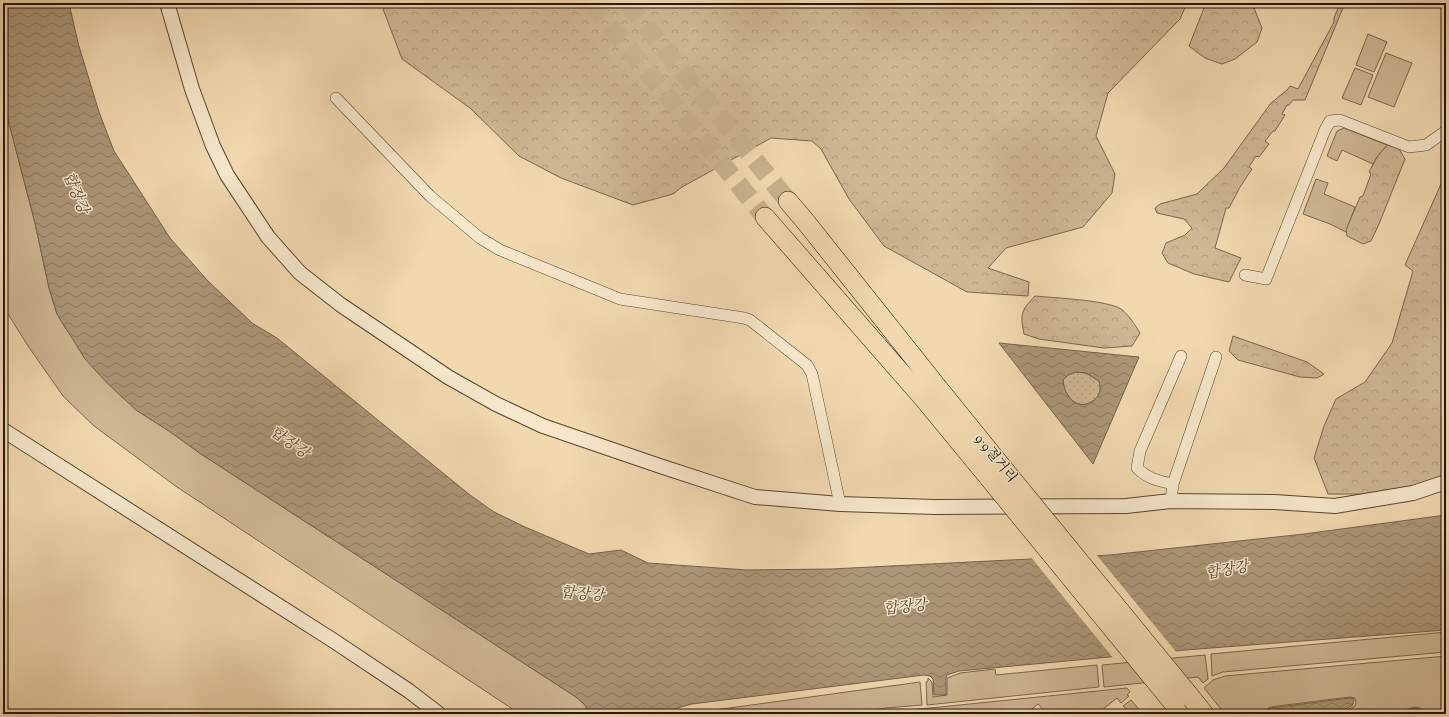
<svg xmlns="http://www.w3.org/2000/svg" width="1449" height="717" font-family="'Sorts Mill Goudy','Noto Serif KR',serif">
	<defs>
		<pattern id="forest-crowns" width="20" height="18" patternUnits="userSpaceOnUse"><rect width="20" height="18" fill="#ceb793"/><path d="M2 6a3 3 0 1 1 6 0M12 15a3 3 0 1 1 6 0" fill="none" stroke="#b19c7d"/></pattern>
		<pattern id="park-dots" width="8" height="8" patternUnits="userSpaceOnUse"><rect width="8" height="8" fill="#ceb793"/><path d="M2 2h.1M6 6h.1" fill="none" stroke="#b19c7d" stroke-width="1.8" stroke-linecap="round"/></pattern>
		<pattern id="water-waves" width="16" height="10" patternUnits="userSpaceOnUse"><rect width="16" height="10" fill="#ab9677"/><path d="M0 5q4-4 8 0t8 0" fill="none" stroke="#8b7960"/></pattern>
	</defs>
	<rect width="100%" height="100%" fill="#f1d8af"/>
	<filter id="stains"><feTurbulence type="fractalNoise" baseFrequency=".005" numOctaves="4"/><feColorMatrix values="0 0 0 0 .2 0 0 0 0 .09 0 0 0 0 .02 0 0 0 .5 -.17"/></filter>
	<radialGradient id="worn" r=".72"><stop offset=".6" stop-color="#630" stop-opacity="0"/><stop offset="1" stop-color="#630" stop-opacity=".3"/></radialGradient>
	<path fill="#ceb793" stroke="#79664e" d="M1368 34 1387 42 1374 72 1356 65Z
		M1386 53 1412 63 1394 107 1368 97Z
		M1355 68 1373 75 1361 105 1342 98Z
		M3 100 35 223 49 288 57 314 66 329 136 410 169 431 201 454 576 697 585 705 590 714H520L177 487 94 426 63 396 28 346 3 306Z
		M1344 128 1387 145 1377 157 1373 164 1342 150 1337 161 1327 156 1337 131Z
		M1316 179 1328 183 1324 194 1355 207 1346 232 1330 224 1303 214Z
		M1446 632V652L1245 670 1223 672 1212 676 1211 654Z
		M1205 655 1208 679 1203 683 1198 677 1104 687 1102 665Z
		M1446 656V714H1425L1420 708 1414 707 1392 714H1339L1355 706 1356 702 1355 698 1350 697 1270 707 1266 710V714H1225L1204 688 1213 680 1225 676Z
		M1097 665 1099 687 927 705 926 682 928 681V678L932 682 933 697 947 695V678L960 673 995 669 996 675Z
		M920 682 922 705 886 708 849 714H689L700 712Z
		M1127 688 1130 692 1127 695 1129 696 1121 703 1117 698 1097 714H1047L1038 704 1026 714H871Z
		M1131 700 1143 714H1132L1123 706Z"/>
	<path fill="url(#forest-crowns)" stroke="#79664e" d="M392 3H1187L1180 19 1108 93 1096 136 1115 174 1112 193 1083 227 1006 248 988 268 1029 282 1028 296 967 292 884 246 849 199 821 149 812 141 771 138 682 187 673 194 633 205 561 178 519 156 470 108 402 59 383 9Z
		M1206 3H1252L1262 28 1257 42 1235 59 1222 64 1205 58 1189 46Z
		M1340 3H1345L1305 100H1293L1289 105H1287L1282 114 1285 115 1275 131H1273L1265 141 1269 144 1259 157 1256 156 1249 167 1252 169 1240 187 1229 208H1226L1215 248 1241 258 1229 282 1194 274 1168 263 1162 253 1166 243 1185 235 1192 228 1184 219 1157 213 1155 208 1160 204 1197 194 1224 168 1271 103 1287 90 1290 86 1298 89 1334 22V18Z
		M1446 141V476L1412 489 1379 494H1328L1314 458 1324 426 1336 399 1365 382 1392 343 1413 271 1405 265 1441 184V144Z
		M1387 145 1399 149 1405 159 1379 224 1371 241 1363 244 1347 236 1346 230 1360 197 1363 196 1371 174 1369 172 1377 157Z
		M1035 296C1054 298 1107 300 1121 309 1129 315 1135 325 1140 333L1132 346 1104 348 1039 339 1024 334C1020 313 1021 311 1035 296Z
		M1233 336 1307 362 1324 374 1317 378 1300 377 1238 360 1229 351Z"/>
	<path fill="url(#park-dots)" stroke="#79664e" d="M1076 372 1086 373 1099 381C1100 385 1101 390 1099 394 1098 397 1095 399 1093 401 1076 412 1064 395 1063 380L1068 375Z"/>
	<path fill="url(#water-waves)" stroke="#75624b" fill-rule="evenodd" d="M3 3H69L78 43 99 112 114 151 170 238 208 281 252 323 277 338 470 495 494 512 525 527 589 554 621 550 648 563 747 570 831 569 1110 555 1304 534 1446 515V630L1185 650 959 671 947 675 946 678V695H934L933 679 930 676 924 675 692 704 677 708 669 714H590L585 705 576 697 201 454 169 431 136 410 108 384 85 359 57 314 49 288 35 223 3 100Z
		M999 343 1139 357 1093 464ZM1076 372 1086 373 1099 381C1100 385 1101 390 1099 394 1098 397 1095 399 1093 401 1076 412 1064 395 1063 380L1068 375Z
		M1350 698 1354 699 1353 705 1336 714H1267L1266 712 1267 710 1270 708Z
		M1415 708 1420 709 1424 714H1395Z"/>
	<path fill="#f1d8af" d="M1095 553 1177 653 1114 659 1030 556Z"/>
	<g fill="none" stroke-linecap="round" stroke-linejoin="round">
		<path stroke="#c8b18e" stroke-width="19" stroke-dasharray="19 10" stroke-linecap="butt" d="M592 3 765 217
			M627 3 788 201"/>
		<g stroke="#574632" stroke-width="12">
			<path id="minor" d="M336 98 430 196 480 238 500 250 620 299 744 318 750 320 807 365 812 374 840 504
				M1245 275 1266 279 1325 130 1330 121 1340 120 1409 147 1426 145 1446 131
				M1173 484C1159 481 1148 479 1137 468L1140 451 1181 356
				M1171 501 1173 484 1216 357"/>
		</g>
		<g stroke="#574632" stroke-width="16">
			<path id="tertiary" d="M167 3 192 89 213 146 227 175 268 237 300 273 341 305 448 377 496 404 543 426 660 466 755 497 840 504 935 507 1126 506 1171 501 1274 502 1335 506 1413 493 1446 482
				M3 430 334 641 409 691 439 714"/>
		</g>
		<g stroke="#241509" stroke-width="20">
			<path id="trunk" d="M788 201 805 221 938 388 1002 467
				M765 217 924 399 989 478
				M1188 694 1204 714"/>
		</g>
		<use href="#minor" stroke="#f6e6cb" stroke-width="11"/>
		<use href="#tertiary" stroke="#f6e6cb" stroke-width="14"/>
		<use href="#trunk" stroke="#f1d8af" stroke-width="19"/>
		<g stroke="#241509" stroke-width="20" stroke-linecap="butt">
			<path id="trunk-bridge" d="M1002 467 1188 694
				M989 478 1175 705"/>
		</g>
		<use href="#trunk-bridge" stroke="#f1d8af" stroke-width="19"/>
	</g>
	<g text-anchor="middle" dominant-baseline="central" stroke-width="3" stroke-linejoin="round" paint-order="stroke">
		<g font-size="14" fill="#241509" stroke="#f6e6cb">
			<text transform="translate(995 459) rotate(51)">9·9절거리</text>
		</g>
		<g font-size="15" font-style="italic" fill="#5a4935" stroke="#f6e6cb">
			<text transform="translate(75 193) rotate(68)">합장강</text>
			<text transform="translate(289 443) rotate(35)">합장강</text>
			<text transform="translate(1227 571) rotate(-10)">합장강</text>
			<text transform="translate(582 595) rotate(5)">합장강</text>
			<text transform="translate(905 608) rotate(-6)">합장강</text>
		</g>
	</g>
	<rect width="1449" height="717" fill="none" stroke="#f1d8af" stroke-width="16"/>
	<rect x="4" y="4" width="1441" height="709" fill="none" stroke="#241509" stroke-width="2"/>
	<rect x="8" y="8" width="1433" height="701" fill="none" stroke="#241509"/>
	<rect width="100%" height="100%" filter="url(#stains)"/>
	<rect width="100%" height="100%" fill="url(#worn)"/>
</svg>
